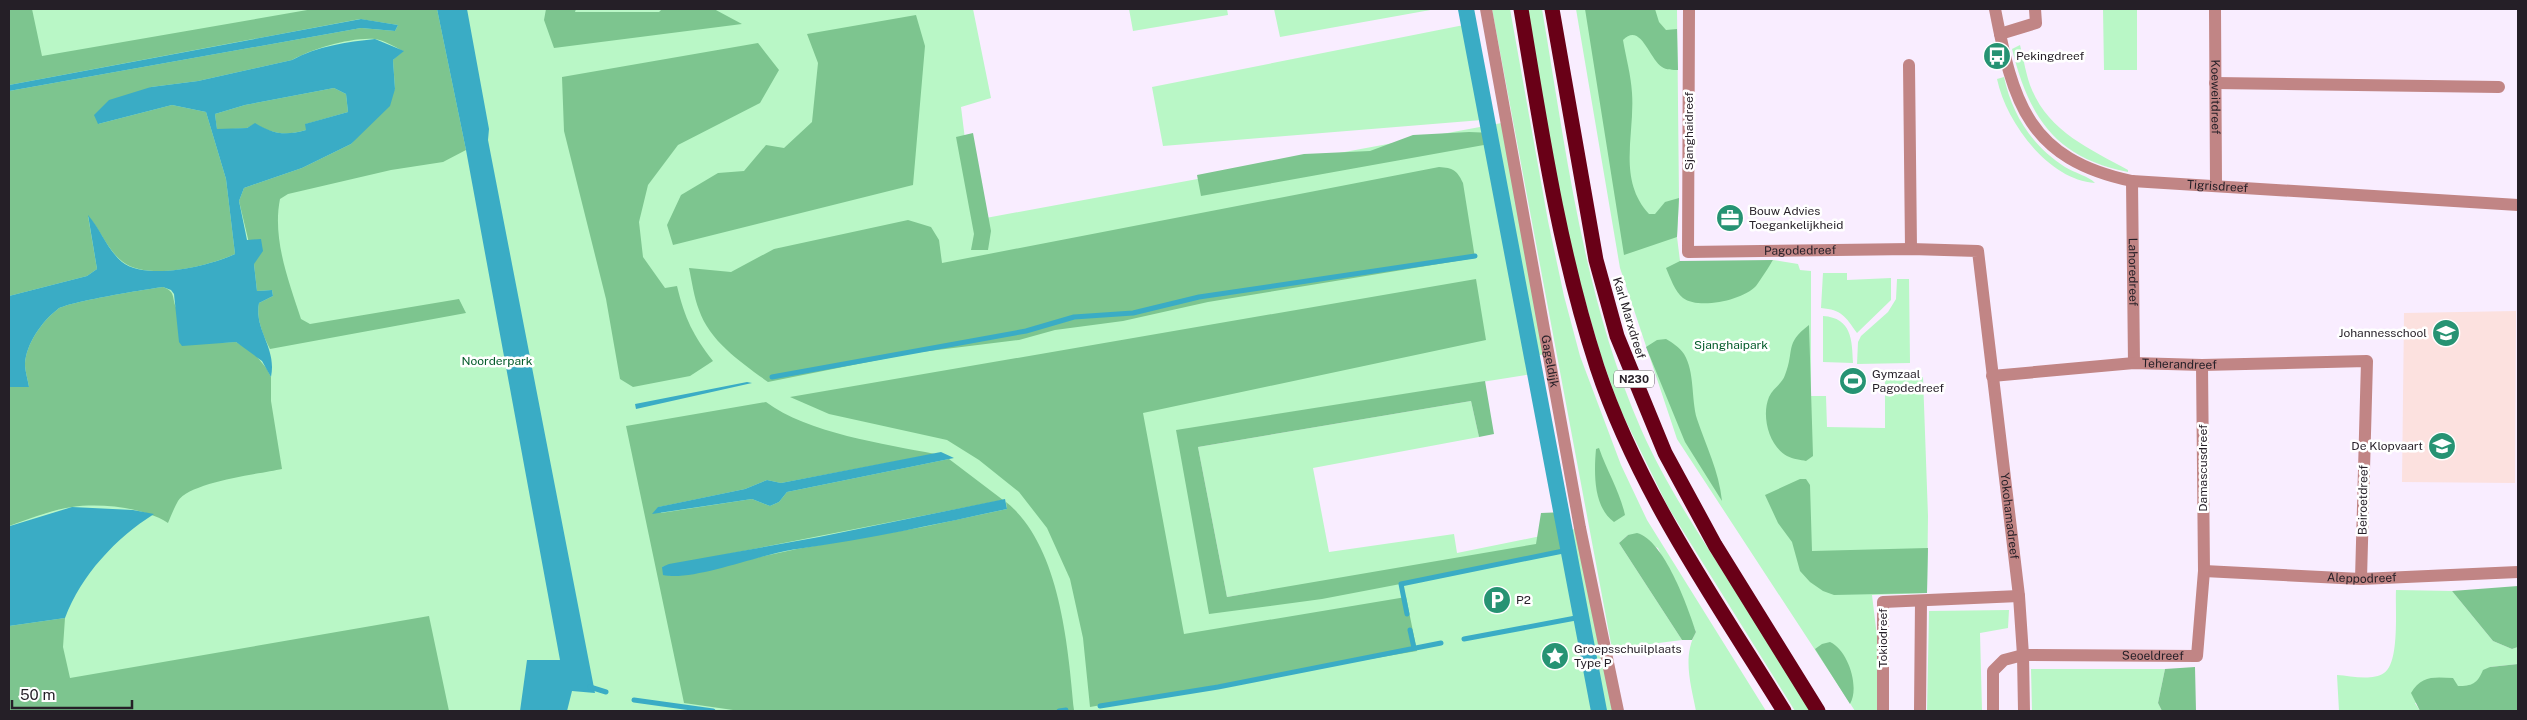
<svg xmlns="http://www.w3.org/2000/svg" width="2527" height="720" font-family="'Public Sans',sans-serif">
	<rect width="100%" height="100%" fill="#f9edff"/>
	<path fill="#fce1df" d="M2516 311 2515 483 2402 482 2404 313Z"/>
	<path fill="#b9f7c6" d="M9 9H973L991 98 961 107 975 220 1507 122 1549 353 1535 356 1538 373 1187 429 1221 600 1269 590 1227 597 1198 447 1471 401 1479 437 1313 468 1329 552 1454 534 1457 553 1580 528 1618 711H9Z
		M1129 9H1227L1228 15 1133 31Z
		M1274 9H1436L1280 37Z
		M1492 9H1510L1548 221 1564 296 1580 356 1621 465 1647 520 1766 711H1696C1691 685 1682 657 1696 632L1658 548 1628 535 1619 543 1682 640 1612 649Z
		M1524 9H1542C1566 150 1583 296 1641 429 1665 484 1699 534 1731 584 1758 626 1784 668 1810 711H1795L1668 507 1620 409 1601 356 1557 203Z
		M1576 9H1677L1679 198 1677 237 1680 261 1771 263 1773 260 1798 264 1800 270 1811 271V396H1826L1827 427 1885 428V374L1923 377 1928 516 1927 593 1872 595 1886 711H1855L1677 439 1620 268Z
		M2103 9H2137V70H2104Z
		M1474 23 1492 115 1482 120 1163 146 1152 87Z
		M2020 45C2024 60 2026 76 2032 90 2050 132 2090 149 2128 170V172C2055 158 2029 117 2012 49Z
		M2004 77C2012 115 2033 147 2065 167 2074 173 2089 176 2095 183 2048 180 2006 122 1997 79Z
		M1823 273H1847V280L1891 278V300L1857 333C1845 316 1842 310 1821 308Z
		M1897 279H1909L1910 363 1857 364 1858 342 1861 336 1888 312 1896 299Z
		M1823 316C1852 318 1852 340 1853 363L1823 362Z
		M2396 590 2452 591 2493 641 2512 649 2518 647V664L2490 667 2472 686H2457L2415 703 2420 711H2339L2337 675C2351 676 2372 681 2384 673 2400 663 2395 608 2396 590Z
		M2009 610 2008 628 1980 633 1982 711H1927L1929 611Z
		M2031 669H2165L2158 703 2162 711H2032Z"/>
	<path fill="#7dc58f" d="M9 9H32L42 56 313 9H437L466 150 443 162 391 170 288 194 280 199C272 239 289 282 301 319L310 324 459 299 466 313 270 349C263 335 256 319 259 303L273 296 272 290 257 291 254 264 239 201 244 188 302 168 351 144 395 89 393 60 403 51C395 47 384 40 375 39 351 37 312 49 292 60L198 81 151 87 98 124 172 105 206 112 226 179 235 254C209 266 148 281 123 262 107 250 101 230 88 216L97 269 87 276 9 296V91L361 28 395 31 398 25 360 19 9 85Z
		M546 9H576L575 12H659L662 9H714L742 24 554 48 544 20Z
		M1585 9H1655L1659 22 1666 30 1677 29 1678 70C1673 70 1666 70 1662 67 1649 59 1641 22 1623 40 1626 58 1631 75 1632 93 1635 135 1617 179 1649 214H1655L1665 202 1679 198 1677 237 1624 255Z
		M916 15 925 46 913 185 673 245 667 225 681 195 718 173 744 171 766 145 784 148 812 122 818 63 807 34Z
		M758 43 779 70 760 103 678 145 648 185 639 222 643 257 665 288 677 286C685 319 693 335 713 361L690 376 633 387 620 379 606 299 564 131 562 77Z
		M334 88 346 94 348 112 306 124V130C285 136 273 134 255 124L247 128 217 130 215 114 245 105Z
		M1469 132 1494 133 1495 143 1201 196 1197 175 1304 154 1370 151 1413 135Z
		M973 133 991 231 988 250H971L974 234 956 137Z
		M1439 167C1453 168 1457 170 1463 183L1475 258 1208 302 1123 321 1055 330 1019 340 913 353 768 382C742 363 710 342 699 310 694 297 692 282 689 268L731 272 774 249 908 220 931 227 939 240 942 263Z
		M1773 260C1769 267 1761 279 1756 286 1743 300 1699 310 1683 298 1675 292 1670 277 1666 268L1680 261Z
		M1476 279 1486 340 1143 413 1184 634 1406 597 1417 651 1090 707 1083 638 1070 579 1047 528 1019 492 979 460 947 440 829 414 790 397Z
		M163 287C177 292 171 299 177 309 185 322 203 333 213 343L236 342 254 353 267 369 271 377V401L282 469C259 474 190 482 178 501 174 508 171 516 168 523 144 507 100 503 72 507 51 510 29 519 9 526V387H29C28 380 25 371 25 364 26 344 42 321 58 309 67 302 148 289 163 287Z
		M1809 325 1813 456 1806 461C1801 460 1793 459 1787 456 1769 446 1761 416 1769 397 1773 388 1782 384 1785 375 1795 350 1784 344 1809 325Z
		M1666 339C1673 343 1679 347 1684 354 1695 372 1691 399 1697 419 1706 446 1719 471 1722 501L1685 442 1646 347 1657 340Z
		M1485 381 1494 434 1479 437 1471 401 1198 447 1227 597 1536 544 1541 513 1565 512 1573 551 1322 599 1209 614 1176 430Z
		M766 402C807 433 885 444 935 454L781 483 767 480 745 489 659 507 661 513 752 499 770 506 779 502 787 492 949 459 1003 500 662 567 670 576 797 549 923 527 1007 509 1006 502C1060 545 1068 646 1074 710L740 711 684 703 626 426Z
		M1599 448C1607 471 1620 492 1625 515L1614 522C1593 507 1594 472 1596 449Z
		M1800 479H1806L1810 485 1812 551 1928 548 1927 593 1834 595 1823 591 1810 582 1800 571 1792 542 1778 523 1765 495Z
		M1637 533C1664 540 1688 607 1696 632L1692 640H1682L1619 543 1628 535Z
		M2518 586V647L2512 649 2493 641 2452 591Z
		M429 616 449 711H9V626L65 618 63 647 70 678Z
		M1830 642C1848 650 1860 687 1850 704L1815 649 1822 644Z
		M2518 664V711H2420L2411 693C2421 675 2435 677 2453 678L2458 686C2472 686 2477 684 2483 670L2490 667Z
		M2195 667 2196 711H2162L2158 703 2165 669Z"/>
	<path fill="#3aacc5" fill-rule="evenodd" d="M437 9H467L489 129 488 140 595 693 572 691 567 711H520L527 660H560L466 150Z
		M361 19 398 25 395 31 361 28 9 91V85Z
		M375 39 404 51 393 60 395 89 390 106 351 144 302 168 244 188 239 201 247 240 261 239 263 251 254 264 257 291 272 290 273 296 259 303C254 331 277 347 271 377L262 361 236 342 182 346 179 342 174 294 171 290 163 287C148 289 67 302 58 309 42 321 26 344 25 364 25 371 28 380 29 387H9V296L87 276 97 269 88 215C101 230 107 249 122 262 146 281 210 266 235 254L226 179 206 112 172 105 98 124 94 115 109 100 151 87 198 81 292 60C317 46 347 42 375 39ZM334 88 346 94 348 112 305 124 306 130C285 136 273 134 255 123L247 128 217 129 215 114 245 105Z
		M747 382 752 383 636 409 635 404Z
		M941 452 954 458 787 492 779 502 770 506 752 499 652 514 658 507 745 489 767 480 781 483Z
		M1005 499 1007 509C938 524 868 539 797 549 763 553 693 582 663 575L662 567 669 564 819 537Z
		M72 507 133 510 154 514C116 538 81 575 65 618L9 626V519L10 526Z"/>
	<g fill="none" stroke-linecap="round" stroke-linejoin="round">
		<path stroke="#3aacc5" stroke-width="5" d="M772 377 1026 331 1074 317 1133 313 1199 297 1475 256
			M1407 614 1401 584 1568 550
			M1410 630 1414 648
			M1464 639 1581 617
			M590 687 606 692
			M634 700 713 711
			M1100 706 1218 687 1441 643
			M1059 711 1066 710"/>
		<path stroke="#3aacc5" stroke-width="16" d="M1466 9 1599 711"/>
		<g stroke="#c18585" stroke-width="12">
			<path id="s1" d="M1486 9 1580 528 1618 711"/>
			<path id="s2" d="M1689 9 1688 252 1911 249 1978 251 2019 596 2023 655 2024 711"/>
			<path id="s3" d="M1995 9C2013 103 2028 159 2132 181L2518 205"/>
			<path id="s4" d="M2215 9 2216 185"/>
			<path d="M2000 34 2036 23 2035 9"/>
			<path d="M1909 65 1911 249"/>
			<path d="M2215 83 2499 87"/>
			<path id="s5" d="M2132 181 2134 363"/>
			<path id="s6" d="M1992 376 2134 363 2202 365 2367 361 2361 579"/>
			<path id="s7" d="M2204 571 2361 579 2518 572"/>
			<path d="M1883 711V602L2019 596"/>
			<path d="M1920 711 1921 601"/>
			<path id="s8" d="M1993 711V671L2004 660 2023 655 2197 656 2204 571 2202 365"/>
		</g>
		<path stroke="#690017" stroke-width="15" d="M1521 9C1541 129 1559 250 1597 367 1638 491 1716 601 1784 711
			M1552 9 1596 260 1617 336 1665 453 1715 545 1818 711"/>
	</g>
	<defs>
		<g id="bus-disc" transform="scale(1.4375)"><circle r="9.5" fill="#269373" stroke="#fff"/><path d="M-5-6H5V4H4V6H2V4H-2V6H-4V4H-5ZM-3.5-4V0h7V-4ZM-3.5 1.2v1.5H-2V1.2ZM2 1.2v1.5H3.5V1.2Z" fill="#fff"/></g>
		<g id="office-disc" transform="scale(1.4375)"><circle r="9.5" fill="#269373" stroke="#fff"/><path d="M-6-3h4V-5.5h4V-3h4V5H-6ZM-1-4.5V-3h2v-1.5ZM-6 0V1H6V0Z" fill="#fff"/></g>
		<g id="school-disc" transform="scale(1.4375)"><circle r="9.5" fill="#269373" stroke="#fff"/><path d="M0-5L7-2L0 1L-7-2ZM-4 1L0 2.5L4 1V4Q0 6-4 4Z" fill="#fff"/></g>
		<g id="stadium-disc" transform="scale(1.4375)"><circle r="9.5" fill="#269373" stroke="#fff"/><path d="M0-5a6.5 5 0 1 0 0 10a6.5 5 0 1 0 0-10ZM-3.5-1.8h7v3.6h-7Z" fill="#fff"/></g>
		<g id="parking-disc" transform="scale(1.4375)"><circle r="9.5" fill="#269373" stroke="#fff"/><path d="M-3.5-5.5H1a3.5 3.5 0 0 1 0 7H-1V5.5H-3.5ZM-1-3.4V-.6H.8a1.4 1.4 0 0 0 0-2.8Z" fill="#fff"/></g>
		<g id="sight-disc" transform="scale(1.4375)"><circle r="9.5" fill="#269373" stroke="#fff"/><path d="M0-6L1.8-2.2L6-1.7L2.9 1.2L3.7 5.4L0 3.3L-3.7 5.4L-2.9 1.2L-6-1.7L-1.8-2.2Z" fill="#fff"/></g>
	</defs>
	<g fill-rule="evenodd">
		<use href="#bus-disc" x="1997" y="56"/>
		<use href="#office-disc" x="1730" y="218"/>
		<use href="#school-disc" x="2446" y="333"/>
		<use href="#stadium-disc" x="1853" y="381"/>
		<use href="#school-disc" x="2442" y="446"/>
		<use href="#parking-disc" x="1497" y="600"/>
		<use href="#sight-disc" x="1555" y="656"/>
	</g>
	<g text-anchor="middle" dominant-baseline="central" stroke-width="5" stroke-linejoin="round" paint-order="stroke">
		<rect fill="#fff" stroke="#666268" stroke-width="1" x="1614" y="370.5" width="40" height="17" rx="4"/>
		<g font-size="11" font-weight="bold" fill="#251f27">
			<text x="1634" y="379">N230</text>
		</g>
		<g font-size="12" fill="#251f27" stroke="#fff" text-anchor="start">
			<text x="2016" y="56">Pekingdreef</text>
			<text x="1749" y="211">Bouw Advies<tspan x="1749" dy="14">Toegankelijkheid</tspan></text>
			<text x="2427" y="333" text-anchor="end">Johannesschool</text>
			<text x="1872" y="374">Gymzaal<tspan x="1872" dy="14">Pagodedreef</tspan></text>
			<text x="2423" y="446" text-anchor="end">De Klopvaart</text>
			<text x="1516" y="600">P2</text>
			<text x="1574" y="649">Groepsschuilplaats<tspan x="1574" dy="14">Type P</tspan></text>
		</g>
		<g font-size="12" fill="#251f27" stroke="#fff">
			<text stroke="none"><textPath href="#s4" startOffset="88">Koeweitdreef</textPath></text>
			<text transform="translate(1689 131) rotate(-90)">Sjanghaidreef</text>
			<text stroke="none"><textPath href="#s3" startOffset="325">Tigrisdreef</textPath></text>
			<text stroke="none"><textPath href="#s2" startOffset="355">Pagodedreef</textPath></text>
			<text stroke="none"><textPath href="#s5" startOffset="91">Lahoredreef</textPath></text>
			<text transform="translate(1629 318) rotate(73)">Karl Marxdreef</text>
			<text stroke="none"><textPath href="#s1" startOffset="358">Gageldijk</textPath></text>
			<text stroke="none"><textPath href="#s6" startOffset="188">Teherandreef</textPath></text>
			<text transform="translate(2203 468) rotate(-90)">Damascusdreef</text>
			<text transform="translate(2363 500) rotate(-89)">Beiroetdreef</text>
			<text stroke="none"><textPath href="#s2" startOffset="800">Yokohamadreef</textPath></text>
			<text stroke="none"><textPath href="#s7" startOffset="158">Aleppodreef</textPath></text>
			<text transform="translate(1883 638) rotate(-90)">Tokiodreef</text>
			<text stroke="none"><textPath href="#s8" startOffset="205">Seoeldreef</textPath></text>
		</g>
		<g font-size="12" fill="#045b2a" stroke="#fff">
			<text x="1731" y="345">Sjanghaipark</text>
			<text x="497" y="361">Noorderpark</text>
		</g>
	</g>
	<rect width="2527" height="720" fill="none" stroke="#251f27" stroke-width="20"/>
	<path d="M12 700v8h120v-8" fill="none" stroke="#251f27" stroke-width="2.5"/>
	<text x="20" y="700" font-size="15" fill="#251f27" stroke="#ffffff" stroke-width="4" paint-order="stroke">50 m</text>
</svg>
